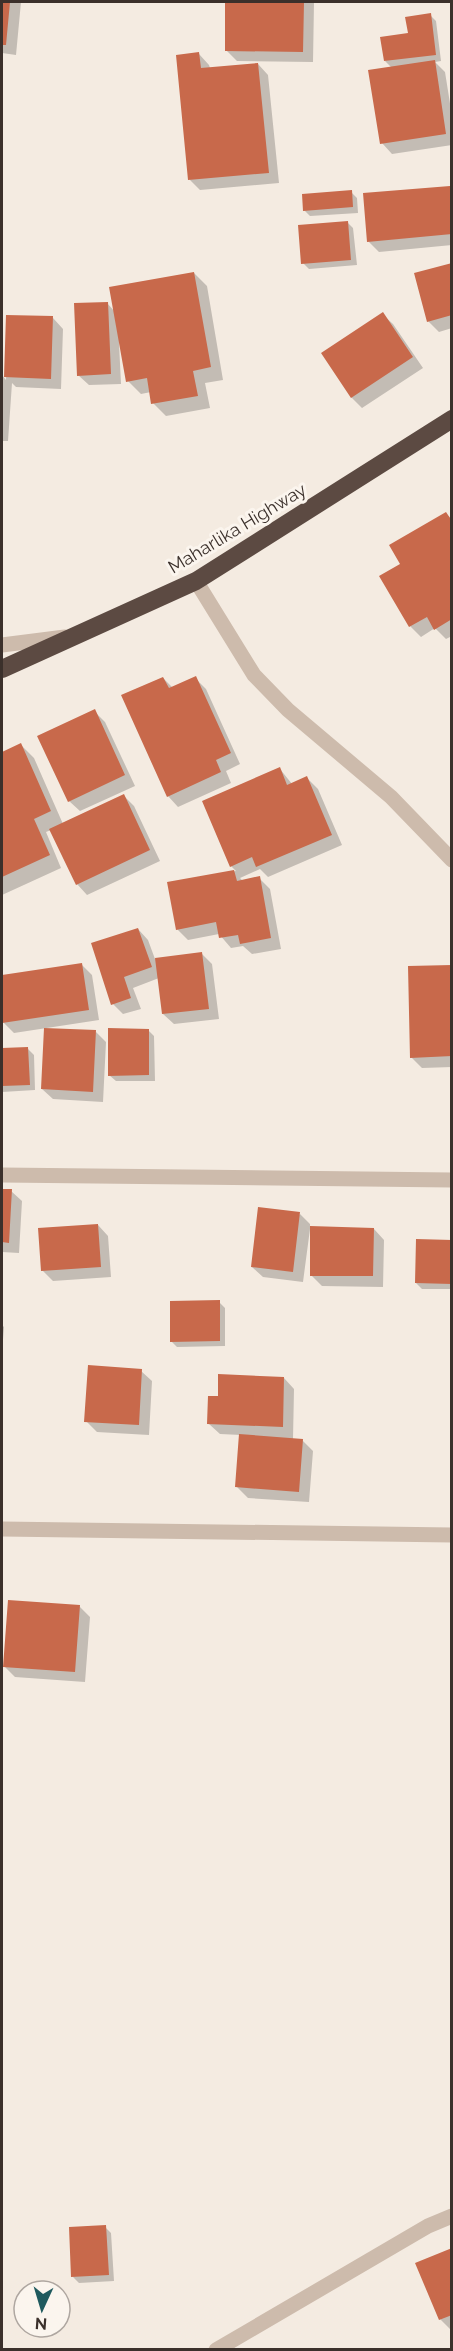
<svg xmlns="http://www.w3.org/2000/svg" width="453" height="2351" font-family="Raleway,sans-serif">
	<rect width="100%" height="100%" fill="#f4ebe1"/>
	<path fill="#0003" d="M2 2H21L16 55 2 53Z
		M226 2H314L313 62 237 61 226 50Z
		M430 15 436 21 441 61 435 62 445 72 452 116V145L392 154 382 143 392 68 385 61Z
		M199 54 209 65 210 68 258 64 268 75 279 183 200 190 190 180Z
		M450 187 452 189V245L379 252 368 241Z
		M351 192 357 198 358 213 310 216 304 210Z
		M347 222 353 228 357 265 309 269 303 263Z
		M452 264V328L439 332 428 321Z
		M194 273 207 286 223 380 205 383 210 408 166 416 153 403 151 392 141 394 128 381 121 343H119L121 384 89 385 78 375 107 303 115 312Z
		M382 314 393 324 423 368 362 408 352 398 323 354Z
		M8 316 53 318 63 329 61 389 16 387 12 383 8 441H2V375L6 380Z
		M446 514 452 519V636L446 639 435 628 421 637 410 626 402 564Z
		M163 678 173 688 195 678 206 689 240 764 226 771 231 783 178 807 168 796Z
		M94 711 105 722 135 786 80 811 69 801Z
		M21 745 34 758 63 824 124 796 134 806 160 861 87 895 77 884 51 830 46 832 61 868 2 895V753Z
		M280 769 292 784 307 778 318 789 342 845 268 877 260 869 240 878 243 881 259 878 270 889 281 949 252 954 243 946 231 948 219 934 188 940 177 929 169 883 236 871 231 866 204 802Z
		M138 929 148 940 155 959 202 954 212 964 219 1019 174 1024 163 1014 159 978 133 988 141 1009 123 1014 113 1004Z
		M81 964 92 975 99 1020 14 1033 3 1022 2 976Z
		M452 966V1067L422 1068 411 1057Z
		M148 1030 154 1036 155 1081H116L109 1075Z
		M96 1032 106 1042 103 1102 53 1099 42 1089Z
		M28 1049 34 1055 35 1090 2 1092V1050Z
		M2 1190 11 1191 22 1201 19 1253 2 1252Z
		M300 1214 310 1224V1228L374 1229 384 1240 383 1287 322 1286 311 1275 312 1229H310L303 1282 263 1277 252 1267Z
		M98 1225 108 1236 111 1277 53 1281 42 1270Z
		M452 1241V1289H422L416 1283Z
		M219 1302 225 1308V1346L177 1347 171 1341Z
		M2 1325 4 1327 2 1353Z
		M141 1371 152 1381 149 1435 97 1432 86 1421Z
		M284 1378 294 1389 293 1439 302 1440 313 1451 309 1502 248 1498 237 1487 241 1435 220 1434 209 1424 219 1397Z
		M79 1606 90 1617 85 1682 15 1677 5 1667Z
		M105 2227 111 2233 114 2281 79 2283 73 2277Z
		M452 2250V2329L451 2330 440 2319Z"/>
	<path fill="#c8694b" d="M2 2H10L6 45H2Z
		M225 2H304L303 52 225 51Z
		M431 13 436 55 384 61 380 37 408 33 405 17Z
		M199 52 201 68 258 63 269 173 188 180 176 55Z
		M435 60 446 134 380 144 368 70Z
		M450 186 452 234 367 242 363 193Z
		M352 190 353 207 303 211 302 194Z
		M348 221 351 260 301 264 298 225Z
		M452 263V315L427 322 414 273Z
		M194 272 211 367 193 371 198 396 151 404 147 378 126 382 109 287Z
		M108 302 111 374 77 376 74 303Z
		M383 312 413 357 351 398 321 353Z
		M6 315 53 316 51 379 4 377Z
		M446 512 452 521V619L434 630 427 617 409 627 379 576 400 564 389 545Z
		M196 676 231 753 216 760 221 772 167 797 121 695 163 677 169 688Z
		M95 709 125 775 68 802 37 736Z
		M21 743 51 811 34 819 50 855 2 877V752Z
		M280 767 287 785 307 776 332 835 256 867 252 857 230 867 202 801Z
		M124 794 150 850 76 885 49 829Z
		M234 870 237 881 260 876 271 938 240 944 238 935 219 938 216 922 176 930 167 882Z
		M138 928 152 967 124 977 131 998 111 1005 91 943Z
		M202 952 209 1009 162 1014 155 958Z
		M82 963 89 1010 2 1023V975Z
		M452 965V1056L410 1058 408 966Z
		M44 1028 96 1030 93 1092 41 1089Z
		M108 1028 149 1029V1075L108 1076Z
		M28 1047 30 1085 2 1086V1048Z
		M2 1189H12L9 1243 2 1242Z
		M258 1207 300 1212 293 1272 251 1267Z
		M98 1224 101 1267 41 1271 38 1228Z
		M310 1226 374 1228 373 1276H310Z
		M416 1239 452 1240V1284L415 1283Z
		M220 1300V1341L170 1342V1301Z
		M88 1365 142 1369 139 1425 84 1422Z
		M218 1374 284 1377 283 1427 207 1424 208 1396H218Z
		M239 1434 303 1439 299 1492 235 1487Z
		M8 1600 80 1605 75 1672 3 1667Z
		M106 2225 109 2275 71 2277 69 2227Z
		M452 2248V2315L439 2320 415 2263Z"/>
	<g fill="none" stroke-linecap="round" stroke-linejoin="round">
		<path stroke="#cdbbac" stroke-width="15" d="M196 581 254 675 288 710 391 797 452 860
			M2 645 65 637
			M2 1175 452 1180
			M2 1529 452 1535
			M216 2350 428 2226 452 2216"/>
		<path stroke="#5c4a42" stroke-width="18" d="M2 669 196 581 452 419"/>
	</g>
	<g text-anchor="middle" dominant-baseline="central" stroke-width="6" stroke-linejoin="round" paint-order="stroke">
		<g font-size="18" fill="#3b302b" stroke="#fbf5ee">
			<text transform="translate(237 528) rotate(-31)">Maharlika Highway</text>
		</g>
	</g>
	<rect width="453" height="2351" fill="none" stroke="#3b302b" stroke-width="6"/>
	<g transform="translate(42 2309) rotate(184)"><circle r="28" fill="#fbf5ee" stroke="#aea6a0" stroke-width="1.5"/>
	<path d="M0-4.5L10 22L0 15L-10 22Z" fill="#1f5a5e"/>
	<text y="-9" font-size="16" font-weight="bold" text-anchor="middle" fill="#3b302b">N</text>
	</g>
</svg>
